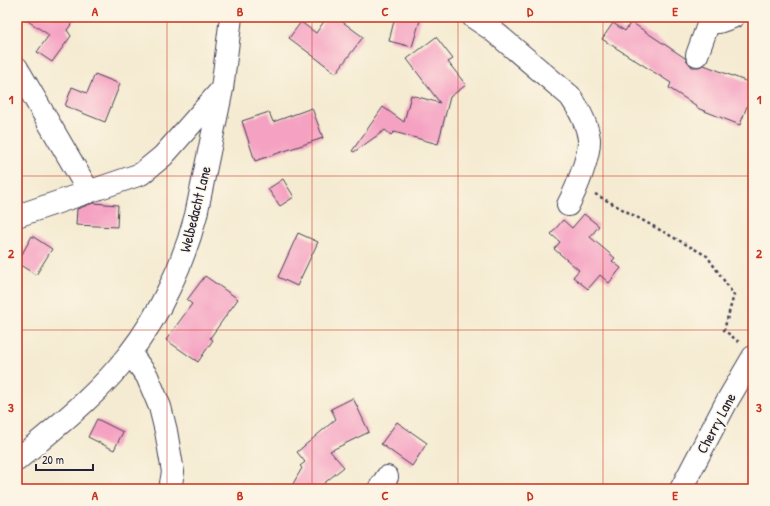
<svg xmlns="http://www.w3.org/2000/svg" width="770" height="506" font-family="'Patrick Hand',sans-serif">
	<rect width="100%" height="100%" fill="#fcf5e5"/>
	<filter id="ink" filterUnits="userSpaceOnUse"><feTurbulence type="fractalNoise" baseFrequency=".025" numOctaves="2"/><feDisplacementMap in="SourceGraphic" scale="8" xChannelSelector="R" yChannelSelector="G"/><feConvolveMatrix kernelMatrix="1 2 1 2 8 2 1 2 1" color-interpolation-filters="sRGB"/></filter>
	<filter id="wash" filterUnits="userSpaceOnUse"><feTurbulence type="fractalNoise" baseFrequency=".012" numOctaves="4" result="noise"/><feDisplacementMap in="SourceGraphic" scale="16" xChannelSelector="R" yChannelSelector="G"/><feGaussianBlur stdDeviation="0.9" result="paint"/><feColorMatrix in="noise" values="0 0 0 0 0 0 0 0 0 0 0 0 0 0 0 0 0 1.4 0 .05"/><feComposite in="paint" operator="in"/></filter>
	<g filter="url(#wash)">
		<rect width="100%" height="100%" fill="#f5ebd2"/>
		<g id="blocks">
			<path fill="#f5a2c2" d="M22 17H77L67 30 71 36 52 62 37 52 49 35Z
				M327 17H336L363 37 336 73 289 38 301 22 316 33Z
				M395 17H421L412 47 389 41Z
				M631 22 685 58 692 67H699L704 65 753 84V90L740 125 697 108V106L669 88 671 83 602 39 613 23 625 31Z
				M436 37 453 59 448 62 466 85 450 97 438 144 394 132 391 135 385 130 354 152 352 151 383 107 404 122 411 95 440 103 407 59Z
				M95 74 120 84 105 122 65 106 72 87 87 93Z
				M312 108 323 138 255 161 242 121 269 112 273 122Z
				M283 179 294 197 280 206 268 189Z
				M93 203 118 205 117 227 76 225 77 209Z
				M584 214 599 226 590 237 615 258 612 261 621 268 609 283 600 275 588 289 573 277 579 270 554 249 560 242 551 234 563 220 572 228Z
				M298 233 318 242 297 286 278 277Z
				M32 236 52 249 36 275 17 263Z
				M205 276 238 299 210 338 213 340 198 362 166 340 192 304 187 300Z
				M353 398 369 432 330 451 344 467 317 489H290L302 468 300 466 305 462 297 452 336 419 331 409Z
				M97 419 123 432 114 450 88 437Z
				M397 422 427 443 412 466 381 444Z"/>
		</g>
	</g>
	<g filter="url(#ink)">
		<use href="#blocks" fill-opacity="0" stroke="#424052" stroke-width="1"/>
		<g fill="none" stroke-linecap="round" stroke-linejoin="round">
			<g stroke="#424052" stroke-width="24">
				<path id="minor" d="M473 17 491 29 570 96C579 109 587 123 589 139 590 156 576 190 568 205
					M697 55 709 22H719L733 17
					M17 68 89 192
					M17 216 141 174 163 156 222 89
					M130 353 147 376 160 407 166 431 173 472 170 489
					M17 460C56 427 98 395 129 354 160 315 184 262 196 215L222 89 231 17
					M379 489 387 477
					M681 489 726 403 753 357"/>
			</g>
			<path stroke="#424052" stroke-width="2.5" stroke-dasharray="3 3" stroke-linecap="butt" d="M595 194 707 256 734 295 724 330 740 343"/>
			<use href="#minor" stroke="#fff" stroke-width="22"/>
		</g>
	</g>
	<path fill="none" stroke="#c8321e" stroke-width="1" stroke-opacity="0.55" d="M167 17V489M312 17V489M458 17V489M603 17V489M17 176H753M17 330H753"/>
	<g text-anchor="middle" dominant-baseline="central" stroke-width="3" stroke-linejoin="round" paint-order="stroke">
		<g font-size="15" fill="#22223b" stroke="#fcf5e5">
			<text transform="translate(195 209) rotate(-76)">Welbedacht Lane</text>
			<text transform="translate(716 423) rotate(-62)">Cherry Lane</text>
		</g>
	</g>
	<rect width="770" height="506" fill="none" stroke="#fcf5e5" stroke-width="44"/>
	<path d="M36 464v6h57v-6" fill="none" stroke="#22223b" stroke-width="2"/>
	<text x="42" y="464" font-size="12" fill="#22223b" stroke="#fcf5e5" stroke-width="3" paint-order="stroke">20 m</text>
	<rect x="22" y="22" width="726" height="462" fill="none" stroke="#c8321e" stroke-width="1.5"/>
	<g font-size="13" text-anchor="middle" font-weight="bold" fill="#c8321e">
		<text x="95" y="16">A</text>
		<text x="240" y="16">B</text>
		<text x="385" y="16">C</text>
		<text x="530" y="16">D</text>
		<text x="675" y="16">E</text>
		<text x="11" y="104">1</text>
		<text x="759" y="104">1</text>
		<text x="11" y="258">2</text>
		<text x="759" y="258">2</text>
		<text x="11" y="412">3</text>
		<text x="759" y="412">3</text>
		<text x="95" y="500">A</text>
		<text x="240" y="500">B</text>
		<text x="385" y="500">C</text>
		<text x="530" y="500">D</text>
		<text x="675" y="500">E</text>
	</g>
</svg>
